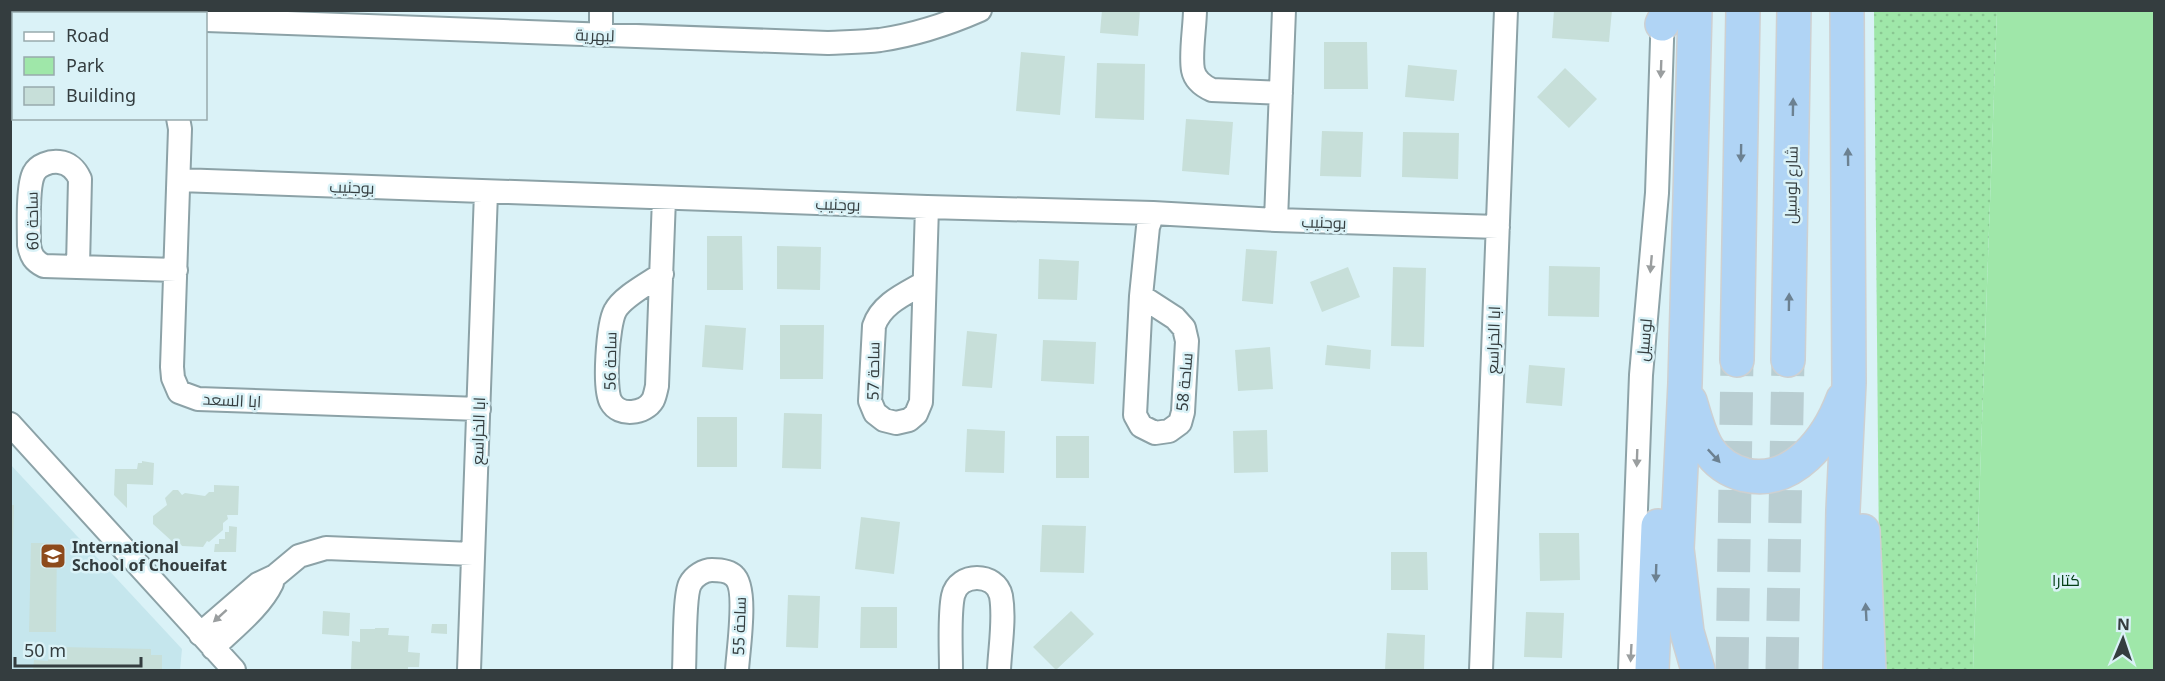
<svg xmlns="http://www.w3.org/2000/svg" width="2165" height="681" font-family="'Noto Sans',Cairo,sans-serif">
	<defs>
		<pattern id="garden-dots" width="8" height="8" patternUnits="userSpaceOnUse" patternTransform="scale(1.5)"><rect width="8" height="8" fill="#9fe7a9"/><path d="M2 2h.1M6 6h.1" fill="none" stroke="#8ac792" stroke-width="1.8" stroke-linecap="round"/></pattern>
	</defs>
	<rect width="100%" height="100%" fill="#daf2f7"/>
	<path fill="#c5e6ed" d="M10 464 182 649 180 670H11Z"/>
	<path fill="#9fe7a9" d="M1997 11H2154V670H1973Z"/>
	<path fill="url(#garden-dots)" d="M1874 11H1997L1973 670H1884L1879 557Z"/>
	<path fill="#c7dfd9" d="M1102 10H1140L1138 36 1100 33Z
		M1554 10H1612L1609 42 1552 38Z
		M1324 42H1367L1368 89H1324Z
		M1021 52 1065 56 1060 115 1016 111Z
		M1097 63 1145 64 1144 120 1095 118Z
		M1408 65 1457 70 1454 101 1405 97Z
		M1565 68 1597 99 1569 128 1537 97Z
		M1186 119 1233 122 1229 175 1182 171Z
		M1322 131 1363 132 1361 177 1320 176Z
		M1403 132 1459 133 1458 179 1402 177Z
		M707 236H742L743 290H707Z
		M777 246 821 247 820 290 777 289Z
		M1246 249 1277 251 1273 304 1242 301Z
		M1039 259 1079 261 1077 300 1038 299Z
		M1549 266 1600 267 1599 317 1548 316Z
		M1348 267 1360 297 1322 312 1310 282Z
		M1393 267 1426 268 1424 347 1391 346Z
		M705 325 746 328 743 370 702 367Z
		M780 325H824L823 379H780Z
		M967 331 997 334 992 388 962 386Z
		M1043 340 1096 342 1094 384 1041 381Z
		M1327 345 1371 350 1370 369 1325 365Z
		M1270 347 1273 389 1238 391 1235 350Z
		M1529 365 1565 368 1562 406 1526 403Z
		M784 413 822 414 821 469 782 468Z
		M697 417H737V467H697Z
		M967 429 1005 431 1004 473 965 472Z
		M1267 430 1268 472 1234 473 1233 431Z
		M1056 436H1089V478H1056Z
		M142 461 154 463 153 485 127 484V508L114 495 115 469H137L138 463H142Z
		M214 485 239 486 238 515H227L228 519 223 523V530L209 542 207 541 203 547 182 546 179 542 175 544 153 524V516L167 505 165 498 173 490H178L182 495 185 493 205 496 209 492H214Z
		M10 505H14L12 568H10Z
		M861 517 900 522 894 574 855 569Z
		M1042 525 1086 526 1084 573 1040 572Z
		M229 526 237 527 236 552H214L215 544H219V539H225V532H229Z
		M1539 533H1579L1580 580 1540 581Z
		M31 543H57L56 632H29Z
		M1391 552H1427L1428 590H1391Z
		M788 595 820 596 818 648 786 647Z
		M861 607H897V648H860Z
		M323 611 350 613 349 636 322 634Z
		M1071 611 1094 634 1056 670 1033 647Z
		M1526 612 1564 613 1562 658 1524 657Z
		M432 624H447V634L431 633Z
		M375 628H389L388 635 409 636 408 652 420 653 419 667H408V670H351L352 641 360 642V629H375Z
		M1387 633 1425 635 1424 670H1385Z
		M61 647 151 649V655H162V670H33L34 660 48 661V654L53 650 61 651Z"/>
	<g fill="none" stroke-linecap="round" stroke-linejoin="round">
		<path stroke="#b9ced2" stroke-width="33" stroke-dasharray="33 16" stroke-linecap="butt" d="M1732 670 1737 360
			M1782 670 1788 360"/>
		<g stroke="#8ca2a7" stroke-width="26">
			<path id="minor" d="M1195 10C1195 26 1190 55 1193 70 1195 80 1203 86 1212 90L1281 93
				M10 13 16 14
				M206 20 828 43C845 42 863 42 880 40 914 35 948 24 980 10
				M601 35V10
				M178 118 180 129 172 367 173 378 179 392 198 399 479 409
				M179 180 927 207 1153 213 1276 220 1498 227
				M1276 220 1284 10
				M78 266 80 179C76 170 69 163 59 162 50 161 38 165 34 173 27 186 29 229 29 245 31 256 34 261 44 266L176 270
				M662 274C649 283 622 297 615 311 608 324 603 389 611 402 619 417 645 414 653 400 655 396 656 390 657 386L664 198
				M924 283C905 294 881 304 874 326L870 401 875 413 884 420 896 423 909 420 916 414 921 402 927 207
				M1141 296 1175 318 1184 328 1187 341 1183 412 1180 423 1169 431 1155 433 1141 426 1135 415 1141 296 1148 227 1153 213
				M10 424 234 670
				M200 634 244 596 258 584 275 576 299 556 326 548 473 554
				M213 648C233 628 260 608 272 583
				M469 670 486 192
				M684 670C685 653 684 596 690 584 694 576 704 570 712 570 719 570 729 571 734 576 748 588 738 651 737 670
				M951 670C951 650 949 615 953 596 958 572 996 572 1001 596 1005 619 1000 647 999 670
				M1481 670 1506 10
				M1630 670 1641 375 1657 193 1663 10"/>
		</g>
		<g stroke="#ced0d1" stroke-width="36">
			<path id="highway" d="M1695 10 1685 383 1677 549 1687 632 1698 670
				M1662 24 1669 10
				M1737 360 1743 10
				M1788 360 1794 10
				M1690 401C1695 417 1699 435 1708 449 1717 463 1730 471 1745 475 1793 486 1828 439 1843 399
				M1863 531 1869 670
				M1652 670 1658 526
				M1840 670 1843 510 1849 383 1847 10"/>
		</g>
		<use href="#minor" stroke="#fff" stroke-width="22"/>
		<use href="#highway" stroke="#b0d4f5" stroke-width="33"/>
	</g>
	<defs><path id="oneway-solid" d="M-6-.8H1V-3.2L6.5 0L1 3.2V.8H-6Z" transform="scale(1.5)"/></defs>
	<g fill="#9a9e9f">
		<use href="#oneway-solid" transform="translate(1661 69) rotate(92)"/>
		<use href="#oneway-solid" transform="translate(1651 264) rotate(95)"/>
		<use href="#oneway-solid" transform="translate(1637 458) rotate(92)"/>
		<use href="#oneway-solid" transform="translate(220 616) rotate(138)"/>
		<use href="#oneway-solid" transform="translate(1631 653) rotate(93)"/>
	</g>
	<g fill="#6c8191">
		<use href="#oneway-solid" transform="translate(1793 107) rotate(-89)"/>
		<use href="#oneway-solid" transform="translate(1741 153) rotate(91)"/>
		<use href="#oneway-solid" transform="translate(1848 157) rotate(-91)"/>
		<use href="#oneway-solid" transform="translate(1789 302) rotate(-89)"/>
		<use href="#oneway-solid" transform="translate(1714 456) rotate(47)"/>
		<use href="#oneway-solid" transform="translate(1656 573) rotate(92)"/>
		<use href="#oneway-solid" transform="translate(1866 612) rotate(-93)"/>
	</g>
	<defs>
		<g id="school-square" transform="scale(1.35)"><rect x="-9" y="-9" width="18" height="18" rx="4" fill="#8d4a1c" stroke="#daf2f7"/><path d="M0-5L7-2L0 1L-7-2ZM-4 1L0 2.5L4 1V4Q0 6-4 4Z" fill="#fff"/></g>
	</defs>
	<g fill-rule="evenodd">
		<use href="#school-square" x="53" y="556"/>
	</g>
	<g text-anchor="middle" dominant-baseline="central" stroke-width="5" stroke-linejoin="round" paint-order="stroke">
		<g font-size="16" fill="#343d3f" stroke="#daf2f7">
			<text transform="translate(595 35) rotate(2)">لبهرية</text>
			<text transform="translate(1791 185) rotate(-89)">شارع لوسيل</text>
			<text transform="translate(352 187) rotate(2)">بوجنيب</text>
			<text transform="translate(838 204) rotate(2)">بوجنيب</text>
			<text transform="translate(32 221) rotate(-91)">ساحة 60</text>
			<text transform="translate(1324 222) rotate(2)">بوجنيب</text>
			<text transform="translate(1493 340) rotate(-88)">ابا الخراسع</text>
			<text transform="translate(1644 340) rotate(-85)">لوسيل</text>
			<text transform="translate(610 361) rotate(-89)">ساحة 56</text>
			<text transform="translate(873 371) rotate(-89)">ساحة 57</text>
			<text transform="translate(1184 382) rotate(-85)">ساحة 58</text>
			<text transform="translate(232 400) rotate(3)">ابا السعد</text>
			<text transform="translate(478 431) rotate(-88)">ابا الخراسع</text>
			<text transform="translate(739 626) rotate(-88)">ساحة 55</text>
		</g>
		<g font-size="16" font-weight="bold" fill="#343d3f" stroke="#daf2f7" text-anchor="start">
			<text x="72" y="547">International<tspan x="72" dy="18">School of Choueifat</tspan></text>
		</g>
		<g font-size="16" fill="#033e15" stroke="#daf2f7">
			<text x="2066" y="580">كتارا</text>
		</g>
	</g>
	<rect width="2165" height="681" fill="none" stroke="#343d3f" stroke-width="24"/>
	<rect x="12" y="12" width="195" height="108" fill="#daf2f7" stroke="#98aaad" stroke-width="1.5"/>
	<rect x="24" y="32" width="30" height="9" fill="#ffffff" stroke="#98aaad" stroke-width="1.5"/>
	<text x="66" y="42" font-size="18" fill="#343d3f">Road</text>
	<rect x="24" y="57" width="30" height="18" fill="#9fe7a9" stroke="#98aaad" stroke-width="1.5"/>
	<text x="66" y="72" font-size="18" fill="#343d3f">Park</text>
	<rect x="24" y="87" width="30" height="18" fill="#c7dfd9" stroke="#98aaad" stroke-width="1.5"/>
	<text x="66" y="102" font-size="18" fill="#343d3f">Building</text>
	<g transform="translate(2123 639) rotate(2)" stroke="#daf2f7" stroke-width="4.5" paint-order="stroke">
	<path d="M0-4.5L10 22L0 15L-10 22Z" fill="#343d3f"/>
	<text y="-9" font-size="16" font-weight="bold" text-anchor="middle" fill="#343d3f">N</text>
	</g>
	<path d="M15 657v9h126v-9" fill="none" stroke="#343d3f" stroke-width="3"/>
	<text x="24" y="657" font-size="18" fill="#343d3f" stroke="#daf2f7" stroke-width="4.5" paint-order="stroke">50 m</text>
</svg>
